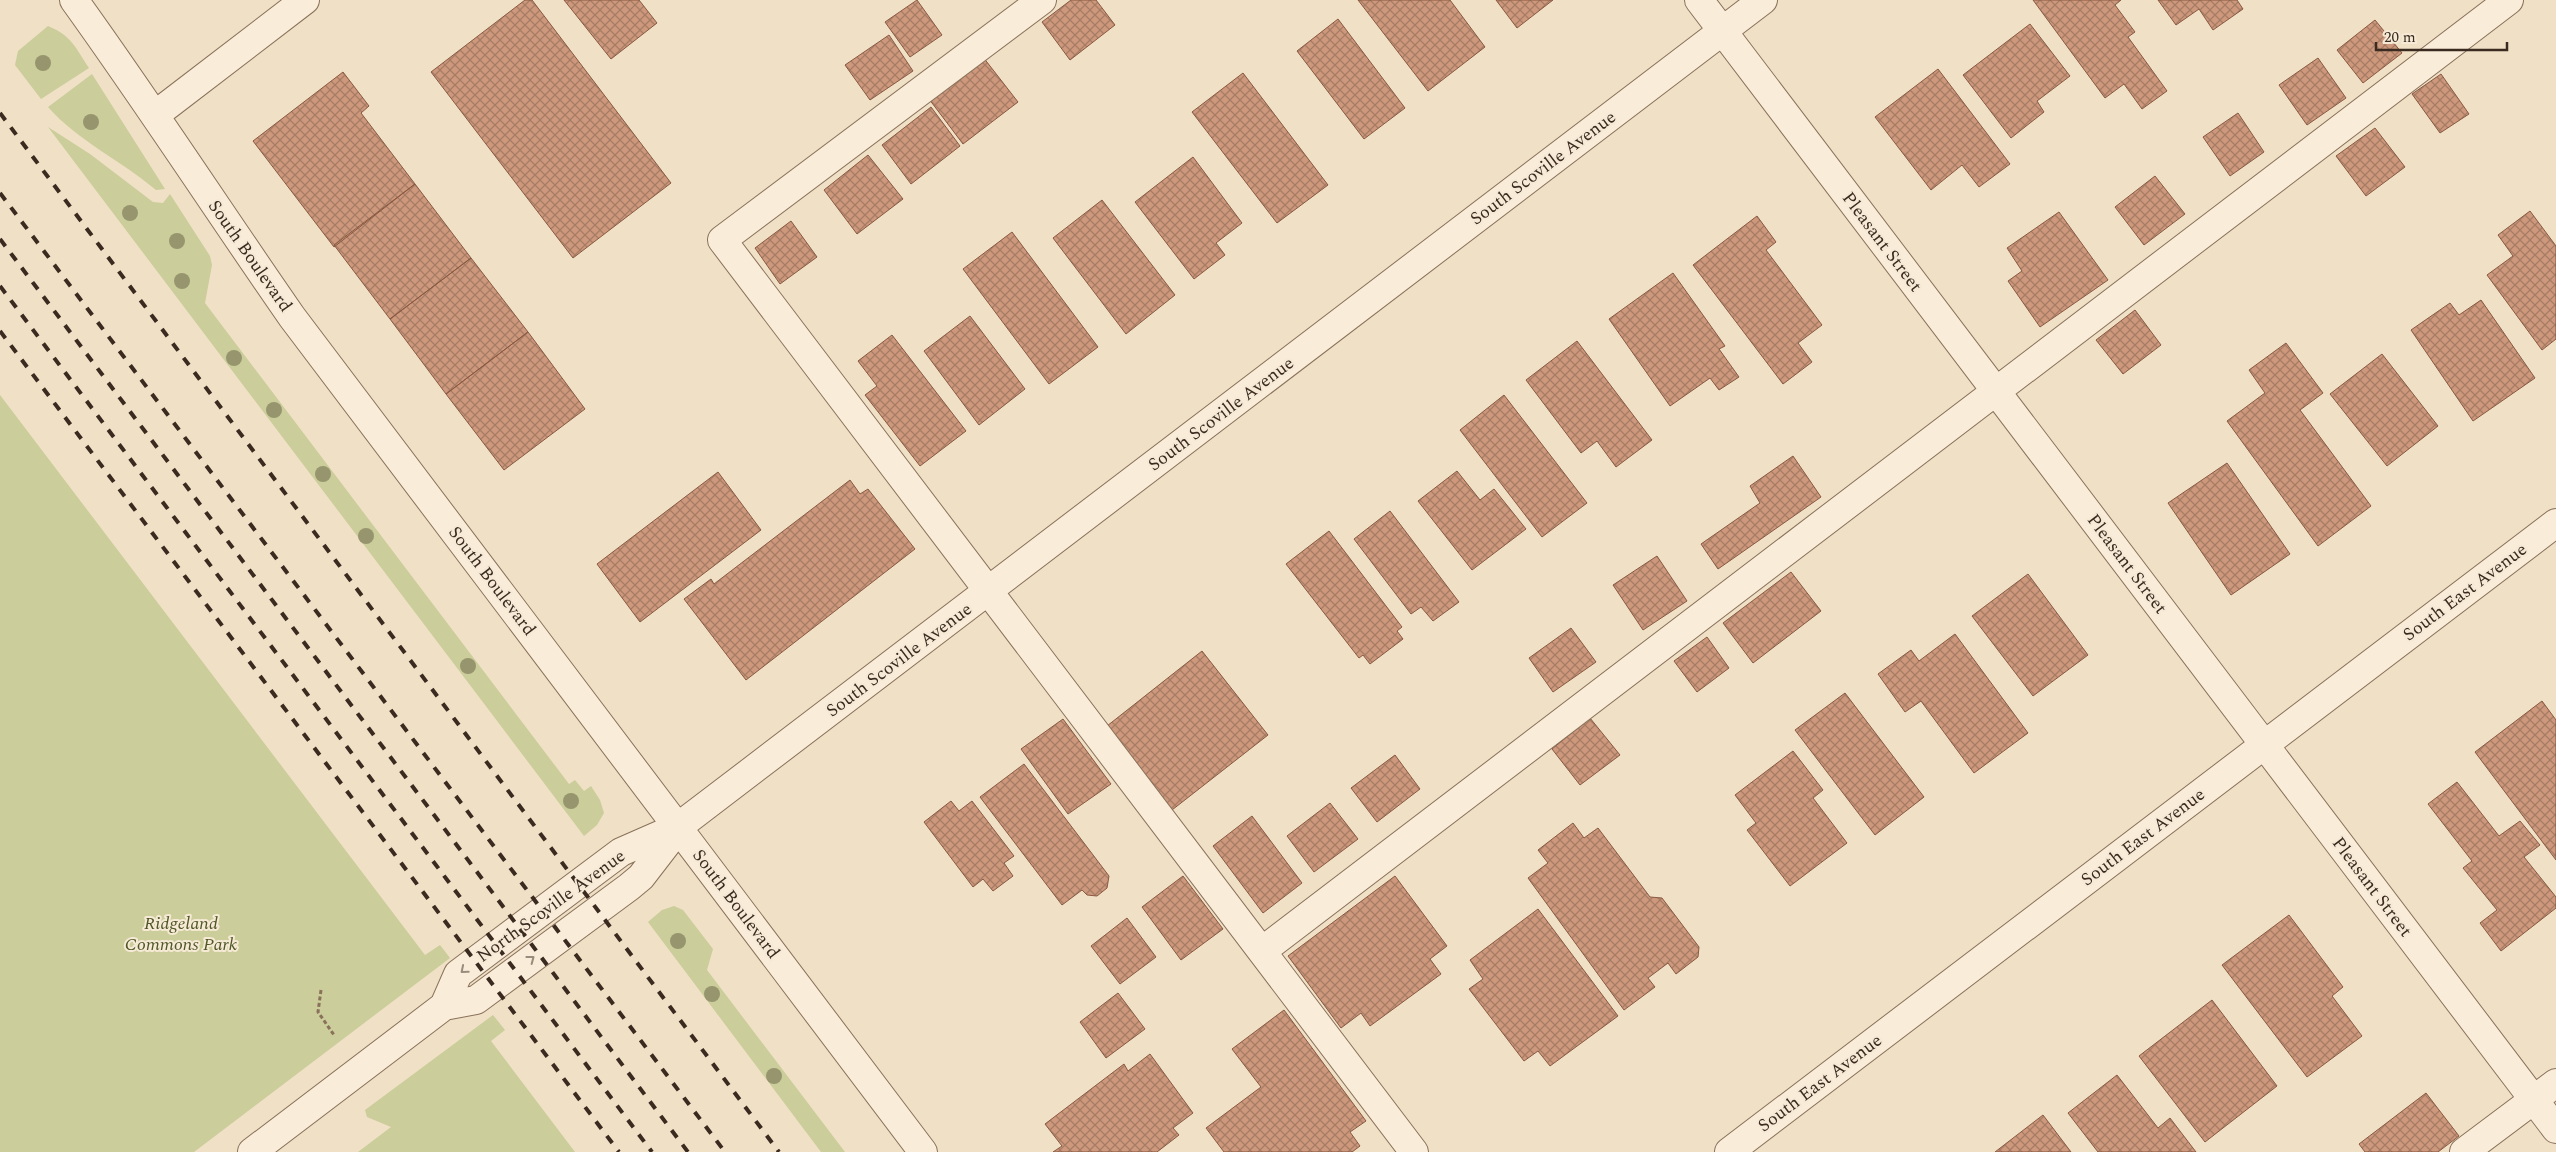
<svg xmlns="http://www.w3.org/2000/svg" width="2556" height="1152" font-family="Spectral,serif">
	<defs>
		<pattern id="building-cross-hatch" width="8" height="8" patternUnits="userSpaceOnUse" patternTransform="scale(1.25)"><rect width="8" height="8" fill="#cd987c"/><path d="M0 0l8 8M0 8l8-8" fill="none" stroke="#a77c65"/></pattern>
	</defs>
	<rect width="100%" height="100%" fill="#efe0c6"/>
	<path fill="#cbcd9a" d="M48 26C72 36 75 47 89 68L41 99 15 65 18 51Z
		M92 74 165 189 156 190C122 161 78 141 48 107Z
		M48 127 90 154 153 202 163 203 170 194 210 256 212 265 205 303 569 784 575 780 584 791 591 786 600 800 604 813 597 825 584 836Z
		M0 395 425 955 440 945 450 958 194 1152H0Z
		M674 906 683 910 713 949 707 970 845 1152H821L648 922 662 910Z
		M493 1015 505 1030 491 1041 575 1152H358L391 1127 367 1117 365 1110Z"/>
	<path fill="url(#building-cross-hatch)" stroke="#895941" d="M525 0H532L671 183 573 258 431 72Z
		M564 0H639L657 23 611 59Z
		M917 0 942 35 910 57 885 22Z
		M1071 0H1096L1115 25 1070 60 1042 22Z
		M1358 0H1450L1485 47 1428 91Z
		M1496 0H1553L1517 28Z
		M2033 0H2121L2115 5 2135 32 2128 37 2167 91 2142 109 2124 84 2105 98Z
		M2158 0H2237L2243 9 2213 30 2199 9 2176 25Z
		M1338 19 1405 108 1364 139 1297 51Z
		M2375 20 2402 53 2363 83 2337 50Z
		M2030 24 2070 76 2037 101 2044 112 2011 138 1963 75Z
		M889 35 913 71 870 100 845 65Z
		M983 57 1018 102 963 144 929 99Z
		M2318 58 2346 98 2307 125 2279 85Z
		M1938 69 2010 164 1979 187 1962 165 1931 190 1875 117Z
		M343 72 369 106 361 113 415 184 334 247 253 141Z
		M1243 73 1328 185 1277 223 1192 112Z
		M2441 74 2469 114 2440 133 2412 94Z
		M931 107 960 146 911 184 882 145Z
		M2238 113 2264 152 2230 176 2203 137Z
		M2375 128 2405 167 2366 196 2336 156Z
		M868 155 903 199 857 234 824 190Z
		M1193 157 1242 223 1216 243 1225 255 1194 279 1135 202Z
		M2155 176 2185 214 2144 245 2115 207Z
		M415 184 471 258 390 319 334 245Z
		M1102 200 1175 295 1126 334 1053 238Z
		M2530 211 2556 246V339L2542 350 2487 275 2513 256 2498 235Z
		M2059 212 2108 280 2040 327 2008 281 2022 271 2007 248Z
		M1757 216 1776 242 1766 250 1822 325 1798 343 1812 362 1783 384 1693 265Z
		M791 221 817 257 780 284 755 248Z
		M1012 232 1098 347 1049 384 963 269Z
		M471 258 528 332 446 394 390 319Z
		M1673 273 1725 346 1719 349 1739 377 1719 390 1710 378 1670 406 1609 319Z
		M2481 300 2535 378 2473 421 2411 330 2450 303 2459 315Z
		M2135 310 2161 345 2123 374 2096 340Z
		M970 316 1025 389 979 425 924 351Z
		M528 332 585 409 504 470 446 394Z
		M892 335 966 431 920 466 865 395 877 386 858 361Z
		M1577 341 1652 440 1616 467 1597 441 1581 453 1526 380Z
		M2286 343 2323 393 2300 410 2371 506 2318 546 2227 421 2265 393 2249 370Z
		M2382 354 2438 426 2387 466 2330 394Z
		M1504 395 1587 503 1542 537 1460 430Z
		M1793 456 1821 497 1718 569 1701 544 1760 503 1750 486Z
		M2227 463 2290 554 2231 595 2168 503Z
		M1457 471 1480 500 1494 489 1526 529 1472 570 1418 501Z
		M718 472 761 530 640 622 597 564Z
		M850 480 860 494 868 489 915 549 746 680 684 599 711 579 714 584Z
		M1390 511 1459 602 1433 621 1421 607 1411 614 1354 539Z
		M1329 531 1402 627 1397 631 1403 639 1370 664 1363 655 1359 658 1286 564Z
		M1657 556 1687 601 1643 630 1613 585Z
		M1791 572 1821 611 1753 663 1723 623Z
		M2028 574 2088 655 2033 696 1972 616Z
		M1571 628 1596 662 1553 692 1529 658Z
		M1955 634 2028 733 1974 773 1921 701 1905 712 1878 674 1911 650 1919 661Z
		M1707 637 1729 668 1697 692 1674 661Z
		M1202 651 1268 735 1172 810 1107 726Z
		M1845 693 1924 797 1875 835 1795 730Z
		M2542 701 2556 720V860L2475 752Z
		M1590 718 1620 755 1580 785 1552 749Z
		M1063 719 1111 784 1068 814 1021 749Z
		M1793 751 1823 790 1813 798 1847 843 1790 886 1747 830 1756 823 1735 795Z
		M1395 755 1420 789 1377 822 1351 788Z
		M1024 764 1109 876 1107 888 1097 896 1087 895 1082 890 1062 905 980 797Z
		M2457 782 2499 836 2520 821 2540 845 2524 857 2556 897V908L2501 951 2480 923 2497 910 2463 868 2472 861 2428 804Z
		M951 801 959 811 972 801 1014 856 1004 863 1013 876 993 891 983 879 973 887 924 822Z
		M1330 803 1358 839 1314 872 1287 836Z
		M1252 816 1302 883 1263 913 1213 846Z
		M1573 823 1584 838 1598 828 1650 897 1662 898 1699 947 1698 957 1676 974 1668 963 1648 978 1655 987 1624 1010 1528 878 1548 863 1538 850Z
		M1183 876 1223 929 1181 960 1142 907Z
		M1395 876 1447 946 1430 959 1441 974 1370 1026 1361 1013 1341 1028 1288 956Z
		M1538 909 1618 1016 1550 1066 1538 1051 1524 1061 1469 989 1483 979 1470 960Z
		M2289 915 2343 987 2332 996 2362 1036 2307 1077 2222 965Z
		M1127 918 1156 957 1120 984 1091 946Z
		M1118 993 1145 1029 1106 1058 1080 1022Z
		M2212 1000 2277 1086 2205 1142 2139 1056Z
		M1284 1010 1366 1121 1350 1132 1360 1146 1352 1152H1224L1206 1128 1261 1087 1232 1049Z
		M1150 1054 1193 1113 1173 1128 1179 1135 1157 1152H1053L1062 1146 1045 1124 1124 1064 1128 1071Z
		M2117 1075 2158 1128 2170 1118 2196 1152H2098L2068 1113Z
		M2426 1093 2459 1136 2438 1152H2365L2359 1144Z
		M2043 1115 2071 1152H1995Z"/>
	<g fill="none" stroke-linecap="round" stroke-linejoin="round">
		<g stroke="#8a715b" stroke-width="30">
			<path id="minor" d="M74 0C149 104 219 212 292 317L923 1152
				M1042 0 722 240 1414 1152
				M1699 0 2556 1129
				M155 115 305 0
				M1262 951 2509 0
				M444 1006 458 974 621 852 678 827 1763 0
				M252 1152 444 1006 476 1000 629 887 641 877 678 829
				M1729 1152 2556 523
				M2464 1152 2556 1083"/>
		</g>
		<path stroke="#8a715b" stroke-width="3" stroke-dasharray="4 2.5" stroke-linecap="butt" d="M321 990 318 1012 334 1035"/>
		<use href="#minor" stroke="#f9edda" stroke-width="28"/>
		<path stroke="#3a2a1f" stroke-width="4" stroke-dasharray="9 9" stroke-linecap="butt" d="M0 113 779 1152
			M0 193 725 1152
			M0 239 688 1152
			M0 286 652 1152
			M0 331 619 1152"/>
	</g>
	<g fill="#96956e">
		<circle cx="43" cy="63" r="8"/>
		<circle cx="91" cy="122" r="8"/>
		<circle cx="130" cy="213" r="8"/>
		<circle cx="177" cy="241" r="8"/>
		<circle cx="182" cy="281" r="8"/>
		<circle cx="234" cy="358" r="8"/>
		<circle cx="274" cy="410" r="8"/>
		<circle cx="323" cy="474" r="8"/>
		<circle cx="366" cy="536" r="8"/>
		<circle cx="468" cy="666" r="8"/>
		<circle cx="571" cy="801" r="8"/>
		<circle cx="678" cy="941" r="8"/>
		<circle cx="712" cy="994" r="8"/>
		<circle cx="774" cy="1076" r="8"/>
	</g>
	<defs><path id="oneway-chevron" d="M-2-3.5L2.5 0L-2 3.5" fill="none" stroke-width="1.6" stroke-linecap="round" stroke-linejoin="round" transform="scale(1.25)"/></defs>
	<g stroke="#9a8c7c">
		<use href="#oneway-chevron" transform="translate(531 959) rotate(-37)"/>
		<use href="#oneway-chevron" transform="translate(464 970) rotate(140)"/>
	</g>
	<g text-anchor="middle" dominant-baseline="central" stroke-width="4" stroke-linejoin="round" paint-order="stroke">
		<g font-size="18" fill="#3a2a1f" stroke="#f6ead6">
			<text transform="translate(1543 168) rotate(-37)">South Scoville Avenue</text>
			<text transform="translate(1882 242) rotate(53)">Pleasant Street</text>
			<text transform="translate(250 256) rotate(55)">South Boulevard</text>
			<text transform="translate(1221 414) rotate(-37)">South Scoville Avenue</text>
			<text transform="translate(2127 564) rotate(53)">Pleasant Street</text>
			<text transform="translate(492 581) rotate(53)">South Boulevard</text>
			<text transform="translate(2465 592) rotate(-37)">South East Avenue</text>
			<text transform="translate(899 660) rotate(-37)">South Scoville Avenue</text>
			<text transform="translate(2143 837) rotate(-37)">South East Avenue</text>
			<text transform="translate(2372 887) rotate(53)">Pleasant Street</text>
			<text transform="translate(736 904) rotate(53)">South Boulevard</text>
			<text transform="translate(551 906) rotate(-36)">North Scoville Avenue</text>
			<text transform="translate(1820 1083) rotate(-37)">South East Avenue</text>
		</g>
		<g font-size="18" font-style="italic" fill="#4e5726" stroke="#f6ead6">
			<text x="181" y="923">Ridgeland<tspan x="181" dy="21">Commons Park</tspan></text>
		</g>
	</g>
	<path d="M2376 42v8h131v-8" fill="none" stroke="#3a2a1f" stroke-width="2.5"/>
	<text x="2384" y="42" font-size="15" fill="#3a2a1f" stroke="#f6ead6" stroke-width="4" paint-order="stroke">20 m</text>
</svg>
